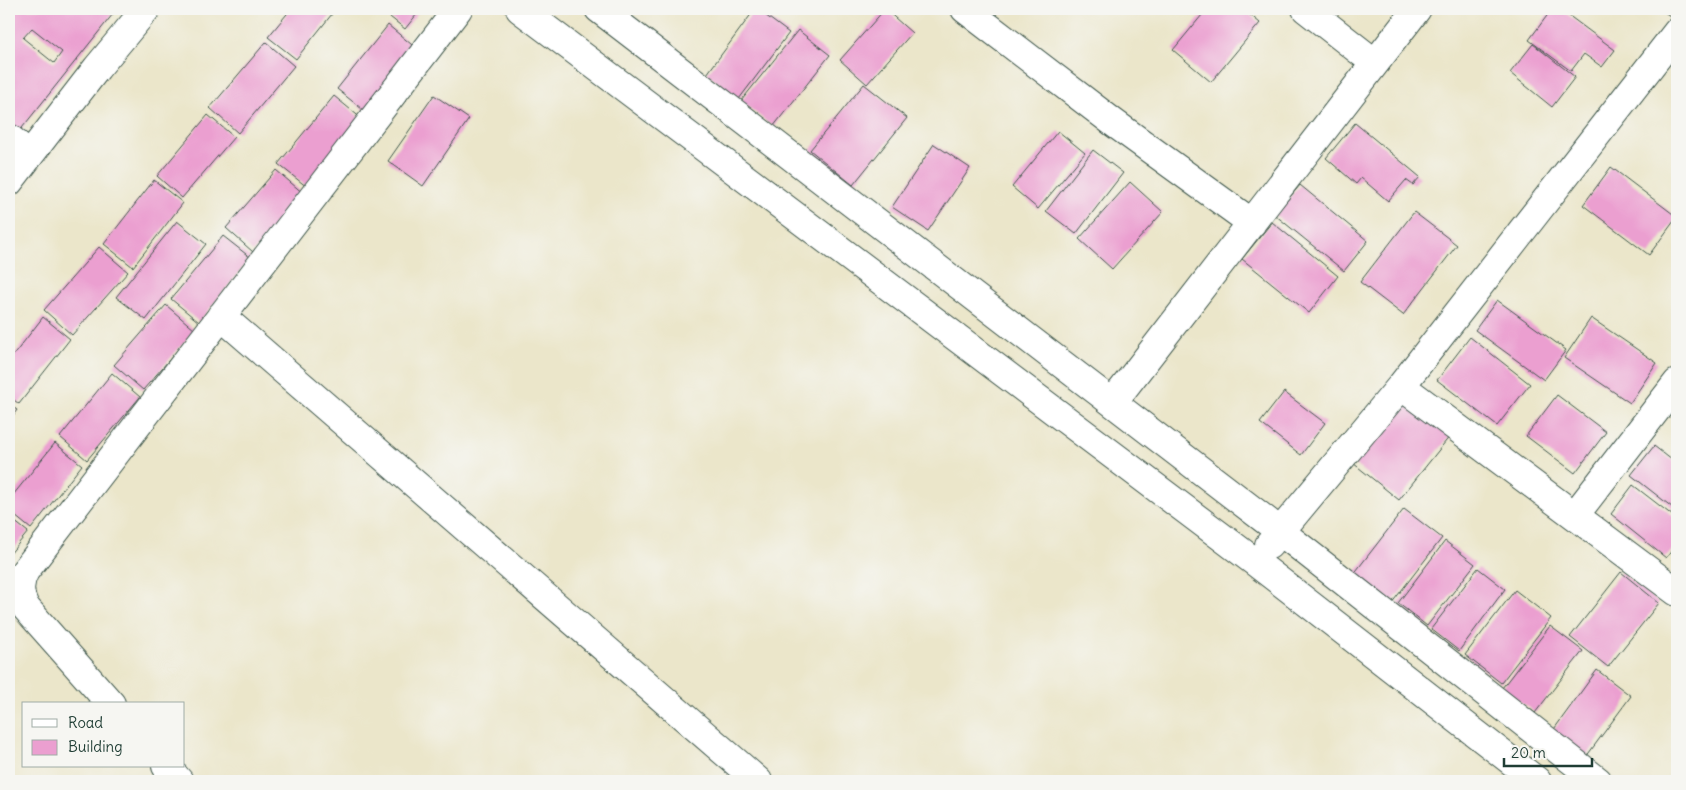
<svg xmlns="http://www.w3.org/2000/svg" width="1686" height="790" font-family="Delius,sans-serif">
	<rect width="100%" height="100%" fill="#f6f6f2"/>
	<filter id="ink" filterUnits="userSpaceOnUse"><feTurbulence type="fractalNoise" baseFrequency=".02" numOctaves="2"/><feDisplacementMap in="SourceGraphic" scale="10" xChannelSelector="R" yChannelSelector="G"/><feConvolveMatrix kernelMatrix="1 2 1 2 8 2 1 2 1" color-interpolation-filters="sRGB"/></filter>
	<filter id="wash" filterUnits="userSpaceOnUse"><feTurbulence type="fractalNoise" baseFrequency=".0096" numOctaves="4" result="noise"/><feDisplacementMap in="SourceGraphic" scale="20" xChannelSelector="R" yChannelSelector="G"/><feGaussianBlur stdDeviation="1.12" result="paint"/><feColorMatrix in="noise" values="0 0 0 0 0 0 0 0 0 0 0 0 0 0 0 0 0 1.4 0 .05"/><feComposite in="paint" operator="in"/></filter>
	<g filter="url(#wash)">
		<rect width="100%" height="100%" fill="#ebe6ca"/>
		<g id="blocks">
			<path fill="#eb9fd0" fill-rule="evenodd" d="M9 9H106L113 14 18 133 9 125ZM32 28 62 52 54 63 23 38Z
				M291 9H336L296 59 268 37Z
				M380 9H421L405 29Z
				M755 9H757L789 33 739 99 707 74Z
				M885 9 912 33 867 84 840 60Z
				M1207 9H1243L1260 23 1211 82 1173 50Z
				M1552 9H1560L1615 50 1602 67 1584 54 1571 71 1529 40Z
				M1660 9H1675L1670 16Z
				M388 25 417 49 367 113 337 89Z
				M798 30 830 55 773 127 741 101Z
				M266 42 294 66 238 133 210 108Z
				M1533 44 1575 77 1552 107 1510 73Z
				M864 84 907 118 853 185 810 150Z
				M434 95 469 119 423 186 388 161Z
				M334 96 362 119 307 187 278 164Z
				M208 115 234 137 182 198 157 176Z
				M1355 123 1420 177 1413 185 1406 180 1388 201 1361 178 1356 184 1326 158Z
				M1058 131 1085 153 1038 209 1012 187Z
				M934 144 970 168 928 231 892 207Z
				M1093 150 1123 173 1076 234 1046 211Z
				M1611 167 1677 217 1649 255 1583 205Z
				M276 170 304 194 253 252 226 228Z
				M154 180 183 203 133 267 104 244Z
				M1130 182 1163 212 1112 269 1079 239Z
				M1300 185 1368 241 1344 271 1275 215Z
				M1414 212 1457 245 1403 315 1360 282Z
				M177 221 206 244 146 320 116 297Z
				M1272 222 1338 276 1309 313 1242 259Z
				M223 236 251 258 199 322 171 299Z
				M99 247 128 272 72 335 44 310Z
				M1497 300 1566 350 1544 380 1475 330Z
				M166 305 195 330 143 390 114 365Z
				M43 317 70 339 19 404 9 396V361Z
				M1591 318 1657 363 1630 403 1564 358Z
				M1470 337 1530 384 1497 426 1437 380Z
				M112 373 140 397 87 460 60 437Z
				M1284 392 1325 423 1301 455 1260 423Z
				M1557 395 1606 432 1575 473 1526 436Z
				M1404 399 1450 436 1399 500 1353 463Z
				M9 404 17 410 9 421Z
				M55 443 82 465 31 529 9 511V500Z
				M1654 446 1677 464V511L1631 475Z
				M1633 485 1677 519V544L1666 558 1611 514Z
				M1404 509 1442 538 1391 604 1353 575Z
				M9 517 28 532 9 555Z
				M1445 541 1475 564 1427 626 1398 603Z
				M1478 568 1505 589 1459 651 1431 629Z
				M1621 572 1659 603 1608 667 1570 637Z
				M1515 590 1551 618 1501 683 1465 655Z
				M1550 626 1583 651 1535 713 1502 688Z
				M1597 670 1631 696 1583 761 1549 736Z
				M1677 713V725L1671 720Z"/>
		</g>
	</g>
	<g filter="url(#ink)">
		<use href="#blocks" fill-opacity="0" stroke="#3e564a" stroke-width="1"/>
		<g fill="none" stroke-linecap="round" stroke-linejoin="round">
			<g stroke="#3e564a" stroke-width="30">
				<path id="minor" d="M520 9 1255 562 1537 781
					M599 9 1281 532 1598 781
					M965 9 1114 123 1252 223
					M1306 9 1375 63
					M9 138 30 155
					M9 182 97 68 146 9
					M221 316 758 781
					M1401 386 1677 592
					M1113 402 1417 9
					M1575 515 1677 383
					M1269 545 1401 386 1677 32
					M111 704 26 608C19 595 18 584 25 571L458 9
					M166 766 179 781"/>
			</g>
			<use href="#minor" stroke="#fff" stroke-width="28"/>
		</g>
	</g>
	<rect width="1686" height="790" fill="none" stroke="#f6f6f2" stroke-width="30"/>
	<rect x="22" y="702" width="162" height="65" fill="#f6f6f2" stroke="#a0aca6"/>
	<rect x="32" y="719" width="25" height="8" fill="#ffffff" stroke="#a0aca6"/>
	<text x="68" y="728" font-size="15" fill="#1f3d34">Road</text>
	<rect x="32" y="740" width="25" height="15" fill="#eb9fd0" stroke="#a0aca6"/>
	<text x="68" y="752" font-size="15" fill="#1f3d34">Building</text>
	<path d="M1504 758v8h88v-8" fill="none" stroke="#1f3d34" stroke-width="2.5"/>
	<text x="1511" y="758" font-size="15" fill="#1f3d34" stroke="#f6f6f2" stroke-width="4" paint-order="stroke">20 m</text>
</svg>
